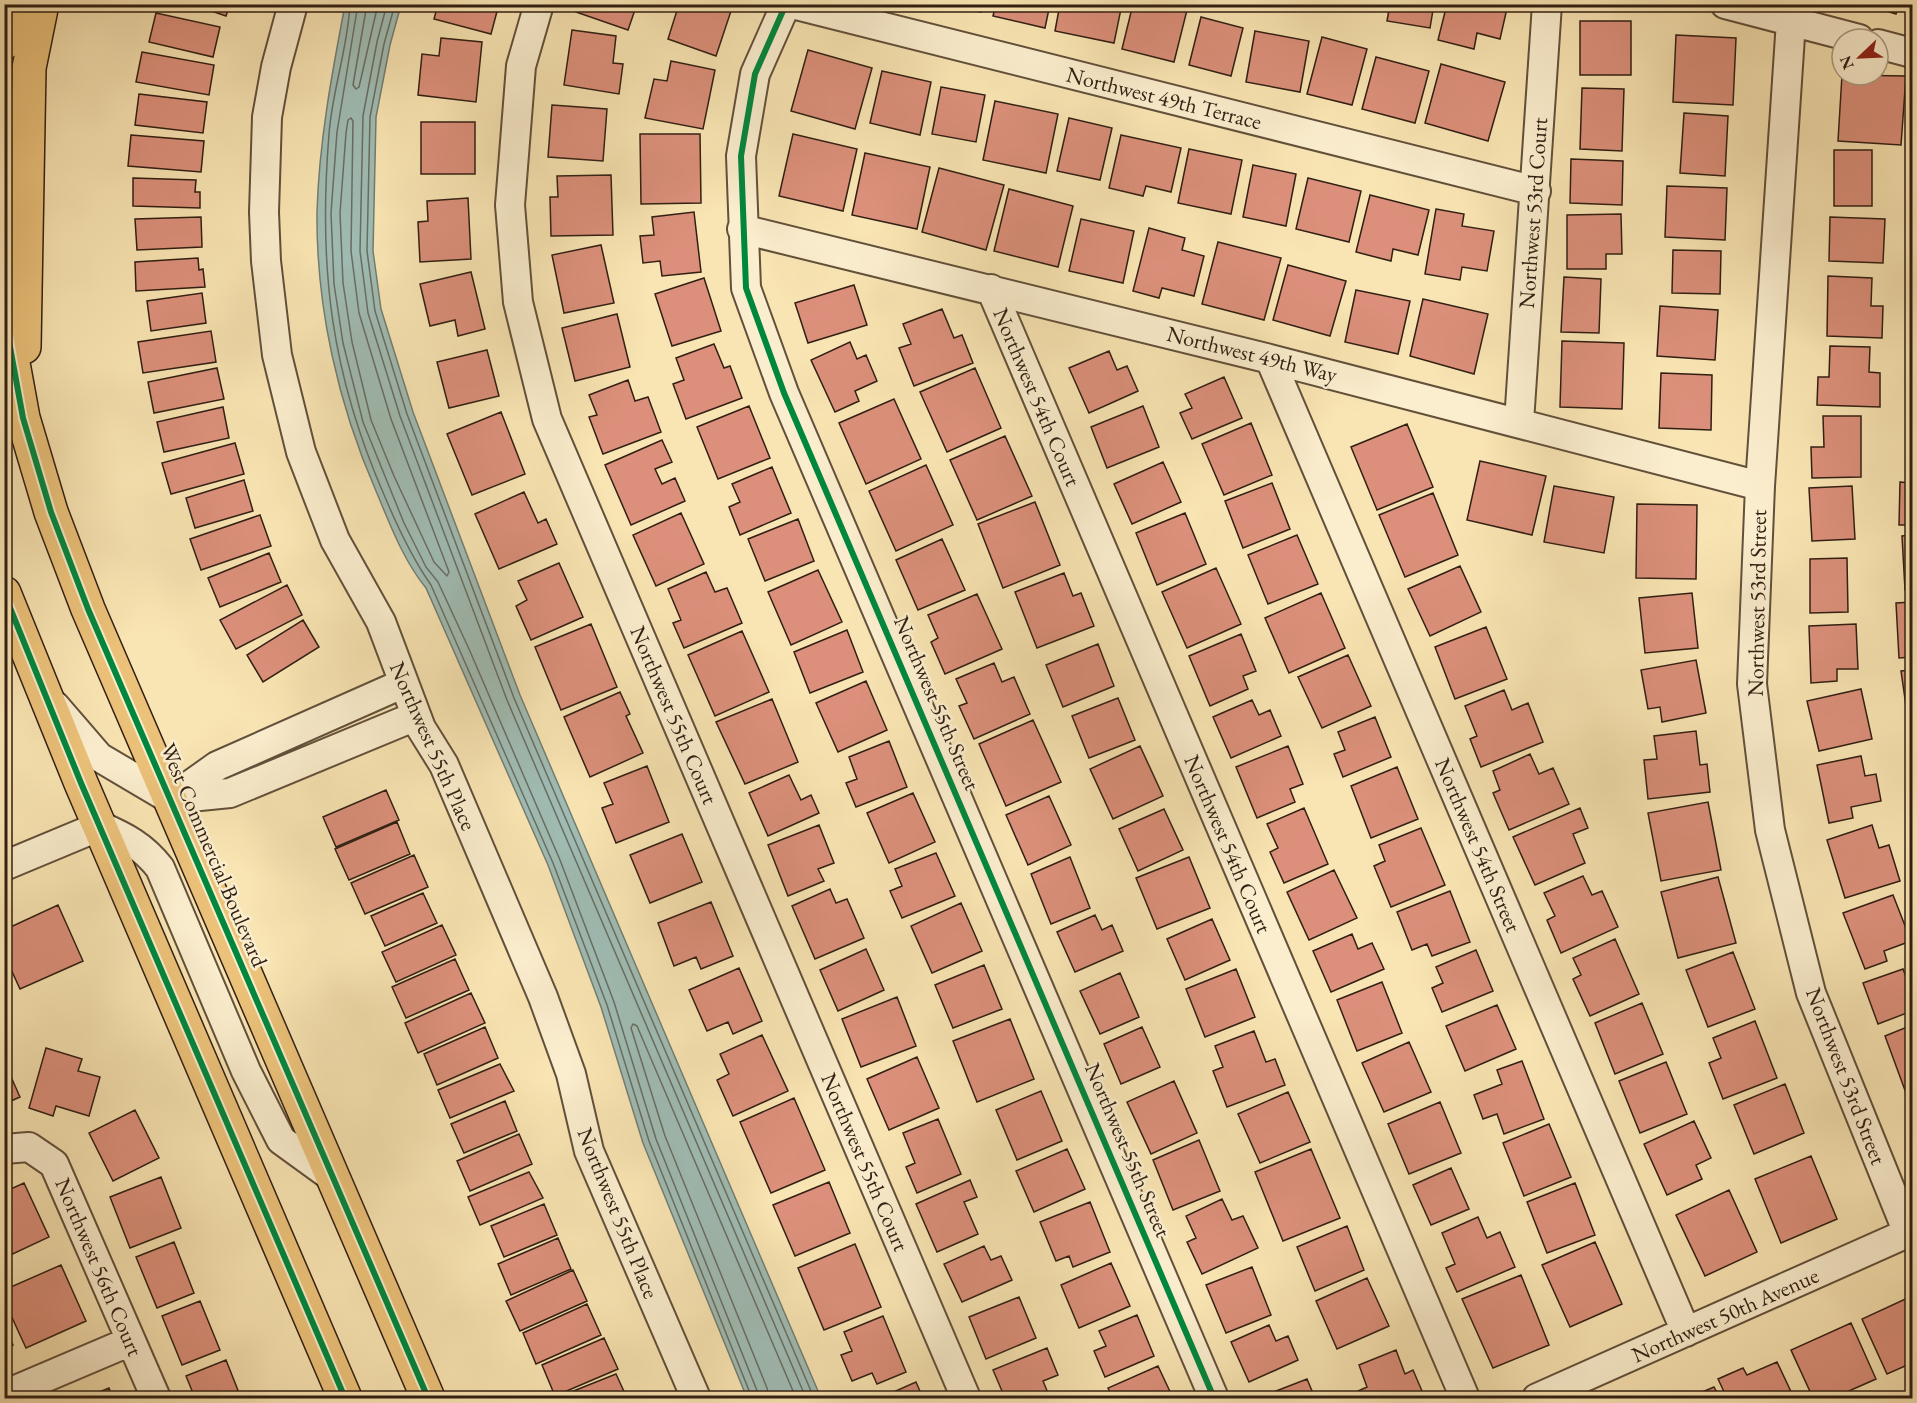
<svg xmlns="http://www.w3.org/2000/svg" width="1917" height="1403" font-family="'EB Garamond',serif">
	<rect width="100%" height="100%" fill="#f9e5b3"/>
	<filter id="stains"><feTurbulence type="fractalNoise" baseFrequency=".00333" numOctaves="4"/><feColorMatrix values="0 0 0 0 .2 0 0 0 0 .09 0 0 0 0 .02 0 0 0 .5 -.17"/></filter>
	<radialGradient id="worn" r=".72"><stop offset=".6" stop-color="#630" stop-opacity="0"/><stop offset="1" stop-color="#630" stop-opacity=".3"/></radialGradient>
	<path fill="#a0bdb5" stroke="#737e74" stroke-width="1.5" d="M345 5H401L390 45 376 117 373 251 381 309 413 412 520 695 821 1398H747L643 1143 601 1007 548 865 426 588C403 560 390 524 376 491 338 404 316 307 317 212 319 142 332 73 345 5Z"/>
	<g fill="none" stroke-linecap="round" stroke-linejoin="round">
		<path stroke="#686e64" stroke-width="1.5" d="M350 4C348 48 332 91 329 134 318 268 331 374 385 497 398 528 412 558 431 585L553 863 607 1005 649 1141 752 1398
			M358 4 337 132 331 213 334 284 343 343 363 422 404 523 426 567 438 582 469 649 560 860 614 1002 656 1139 760 1398
			M367 4 353 85 356 89 359 87 378 4
			M387 4 377 42 363 116 360 251 368 313 400 416 507 700 806 1398
			M395 4 384 44 370 117 367 251 375 311 407 414 514 698 814 1398
			M351 118 353 121 351 251 359 313 391 419 449 572 447 576 434 562 394 476 371 420 352 342 343 283 340 213 346 133 348 120Z
			M769 1398 767 1388 665 1136 631 1028 633 1024 637 1026 796 1398"/>
	</g>
	<path fill="#dc907b" stroke="#301f13" stroke-width="1.5" d="M191 4H230L226 16Z
		M438 4H499L491 34 434 19Z
		M578 4H637L628 30 576 12Z
		M679 4H711L731 11 716 56 668 39Z
		M950 4H983L981 12Z
		M996 4H1050L1045 28 993 16Z
		M1060 4H1122L1114 43 1055 31Z
		M1133 4 1188 6 1174 62 1122 49Z
		M1390 4H1434L1430 28 1387 21Z
		M1447 4H1508L1500 39 1477 33 1474 49 1438 40Z
		M1864 4H1899L1896 14Z
		M156 13 220 27 213 57 149 42Z
		M1201 17 1243 28 1231 76 1189 65Z
		M1580 21H1631V75H1580Z
		M572 30 616 36 613 63 623 64 619 94 564 85Z
		M1255 31 1309 41 1300 92 1246 82Z
		M1676 35 1736 38 1733 105 1673 102Z
		M1322 37 1367 49 1352 105 1307 94Z
		M441 38 482 42 476 102 418 95 422 54 439 56Z
		M808 50 872 68 855 129 791 111Z
		M142 52 214 65 209 95 136 82Z
		M1376 57 1429 71 1415 123 1362 109Z
		M671 61 715 70 703 129 645 118 654 79 667 81Z
		M1441 64 1505 82 1488 141 1425 123Z
		M882 71 931 82 920 135 870 123Z
		M1842 75 1906 76 1901 145 1838 141Z
		M941 87 985 95 976 142 932 134Z
		M1582 88 1624 89 1622 151 1580 149Z
		M139 94 207 102 203 133 135 125Z
		M995 101 1058 114 1046 173 983 160Z
		M552 105 607 109 603 161 548 157Z
		M1684 113 1728 116 1725 176 1680 173Z
		M1069 118 1112 128 1100 180 1057 171Z
		M421 122H475V174H421Z
		M640 134H700L701 203 641 204Z
		M793 134 857 149 843 211 779 196Z
		M131 135 204 141 201 172 128 166Z
		M1121 135 1181 148 1171 192 1146 186 1143 196 1109 188Z
		M1189 149 1242 160 1231 214 1178 203Z
		M1834 150H1872V206H1834Z
		M865 153 930 167 917 229 852 215Z
		M1571 159 1623 161 1622 205 1570 203Z
		M1253 165 1296 174 1286 226 1243 217Z
		M939 168 1004 185 986 250 922 232Z
		M611 175 613 235 551 236 550 197H558L557 176Z
		M133 178 196 180 195 192H200V208L133 206Z
		M1308 178 1361 191 1349 242 1296 229Z
		M1667 186 1727 188 1725 240 1665 237Z
		M1009 189 1073 206 1058 267 994 251Z
		M1370 195 1429 210 1418 255 1393 249 1391 261 1356 252Z
		M468 198 471 259 420 262 418 222 428 221 427 201Z
		M1436 209 1464 214 1462 226 1494 231 1487 271 1462 267 1460 280 1425 274Z
		M694 212 701 272 662 276 660 261 643 263 640 236 654 235 652 217Z
		M1621 214 1622 254H1606V269H1567V215Z
		M201 217 202 247 137 250 135 219Z
		M1830 217 1885 219 1883 263 1829 261Z
		M1081 219 1134 231 1123 283 1069 271Z
		M1149 228 1185 238 1182 250 1204 256 1194 296 1162 288 1159 298 1133 291Z
		M1218 242 1281 258 1264 320 1202 304Z
		M601 245 614 303 564 313 552 255Z
		M1673 250 1721 251 1720 294 1672 293Z
		M198 258 199 270 203 269 205 287 136 291 135 262Z
		M1288 265 1346 281 1330 336 1273 320Z
		M471 272 485 329 458 336 455 320 430 326 420 284Z
		M1828 276 1872 278 1871 306H1883L1882 338 1827 336Z
		M1564 277 1601 279 1599 333 1561 332Z
		M704 278 721 331 672 346 655 294Z
		M854 285 867 325 808 343 795 303Z
		M1356 290 1410 301 1398 354 1345 342Z
		M202 293 206 323 151 331 147 301Z
		M1423 299 1488 314 1474 374 1410 356Z
		M1660 306 1718 310 1715 360 1657 356Z
		M942 309 954 338 962 335 973 363 914 386 899 348 911 344 903 324Z
		M617 314 630 367 575 381 562 328Z
		M211 331 216 362 143 373 138 342Z
		M1562 341 1624 343 1622 409 1560 407Z
		M850 342 857 359 866 355 877 381 855 391 859 401 835 412 811 360Z
		M714 344 724 368 730 366 742 398 686 419 673 384 684 380 676 358Z
		M1830 346 1870 347 1869 372 1880 373V407L1817 405 1818 377H1829Z
		M487 350 499 396 449 408 437 362Z
		M1109 351 1117 370 1127 366 1138 391 1089 413 1069 368Z
		M1910 353H1912V391H1910Z
		M217 368 224 399 154 413 148 382Z
		M975 368 1001 428 947 452 920 392Z
		M1661 373 1712 375 1711 430 1659 428Z
		M1224 377 1242 418 1192 439 1180 413 1192 408 1185 394Z
		M628 380 635 401 648 397 661 432 603 454 589 417 597 415 589 395Z
		M894 399 921 459 866 484 839 423Z
		M749 406 770 458 718 479 697 427Z
		M1143 406 1159 447 1107 468 1091 427Z
		M223 407 229 438 164 452 157 422Z
		M501 412 525 474 472 495 447 434Z
		M1823 416H1861V477L1812 478 1811 447H1824Z
		M1251 423 1272 475 1224 495 1202 444Z
		M1407 424 1433 487 1377 510 1351 447Z
		M1005 436 1032 496 977 520 950 460Z
		M662 440 672 462 655 469 662 484 675 478 685 501 631 525 605 465Z
		M235 443 244 474 171 494 162 463Z
		M1480 461 1546 476 1532 535 1467 520Z
		M1163 462 1181 502 1132 524 1114 484Z
		M926 465 953 525 896 551 869 491Z
		M772 467 791 513 740 535 729 507 740 502 732 484Z
		M244 480 253 511 195 528 186 498Z
		M1900 482 1912 483V525H1899Z
		M1272 483 1290 529 1243 548 1225 501Z
		M1554 486 1614 497 1604 553 1544 542Z
		M1852 486 1855 539 1812 541 1809 488Z
		M524 492 538 523 546 519 557 544 499 569 475 514Z
		M1433 493 1458 555 1405 577 1379 515Z
		M1035 502 1060 565 1003 588 978 524Z
		M1637 504 1697 505 1696 579 1636 578Z
		M681 513 704 564 656 586 633 535Z
		M1185 513 1206 564 1157 585 1136 533Z
		M260 515 271 546 201 570 190 539Z
		M798 519 814 561 765 581 748 539Z
		M1297 535 1318 584 1268 604 1248 555Z
		M1912 535V590H1905L1902 536Z
		M942 539 965 590 918 610 896 560Z
		M269 553 281 582 220 607 208 578Z
		M1847 558 1848 612 1810 613V559Z
		M559 563 583 617 531 640 516 606 527 600 518 581Z
		M1460 566 1481 612 1430 636 1408 589Z
		M1216 568 1241 624 1187 648 1162 592Z
		M818 570 842 622 791 645 768 592Z
		M706 572 715 592 727 588 742 623 684 648 673 623 681 620 668 589Z
		M1064 573 1073 596 1081 593 1094 626 1037 648 1015 592Z
		M287 585 302 615 236 649 220 620Z
		M1321 593 1345 648 1289 673 1265 618Z
		M1692 593 1698 648 1645 653 1639 598Z
		M977 594 1002 649 945 674 931 642 938 638 928 615Z
		M1912 602V657L1899 658 1896 603Z
		M303 620 319 647 263 682 247 655Z
		M591 624 617 687 561 710 535 647Z
		M1856 624 1858 669H1837V681L1811 683 1809 626Z
		M1486 627 1507 679 1455 699 1435 647Z
		M847 630 863 672 810 693 794 652Z
		M742 631 769 692 715 716 688 655Z
		M1241 634 1256 671 1243 676 1248 689 1210 706 1189 656Z
		M1098 644 1114 686 1063 707 1046 665Z
		M1348 655 1371 706 1322 728 1298 677Z
		M1696 660 1706 713 1662 722 1660 707 1648 709 1641 670Z
		M994 663 1002 682 1014 677 1030 714 974 739 959 706 967 703 956 679Z
		M1912 670V727H1909L1901 671Z
		M866 681 887 730 838 752 816 703Z
		M1861 689 1872 739 1819 751 1807 701Z
		M1504 690 1512 710 1528 703 1543 742 1481 767 1470 739 1477 736 1465 706Z
		M620 692 630 714 626 716 643 753 590 777 564 717Z
		M1118 698 1135 740 1089 758 1072 716Z
		M772 699 798 762 745 784 716 722Z
		M1252 700 1259 715 1270 710 1281 736 1231 758 1213 717Z
		M1375 717 1391 757 1343 777 1334 754 1345 750 1338 732Z
		M1033 720 1061 782 1006 806 979 744Z
		M1696 731 1700 765 1707 764 1710 792 1648 799 1644 760 1657 759 1654 736Z
		M889 741 907 787 856 807 846 783 857 779 849 757Z
		M1140 746 1163 796 1113 819 1090 769Z
		M1288 746 1303 784 1290 789 1295 802 1257 818 1236 767Z
		M1530 754 1539 774 1553 768 1569 804 1509 830 1493 793 1500 790 1493 771Z
		M1861 756 1865 776 1876 774 1881 801 1851 807 1853 818 1829 823 1817 765Z
		M647 766 669 822 616 843 602 808 613 804 604 783Z
		M1397 767 1418 819 1371 838 1351 786Z
		M789 775 801 800 811 795 819 813 768 836 749 793Z
		M386 790 399 820 336 847 323 817Z
		M913 793 935 842 889 863 867 813Z
		M1049 796 1071 845 1028 865 1006 815Z
		M1708 802 1721 870 1661 881 1648 813Z
		M1304 808 1328 864 1284 883 1270 852 1278 848 1267 824Z
		M1580 808 1588 828 1573 834 1585 863 1535 885 1513 837Z
		M1164 809 1183 850 1138 871 1119 829Z
		M397 822 410 854 349 880 335 849Z
		M819 825 834 863 818 869 824 881 788 896 768 845Z
		M1872 825 1879 848 1889 845 1900 881 1845 898 1827 840Z
		M1421 828 1445 885 1391 907 1374 866 1385 861 1379 845Z
		M682 834 702 882 650 903 630 855Z
		M936 853 955 896 902 918 890 891 902 886 895 869Z
		M414 855 428 887 365 914 351 883Z
		M1070 857 1090 908 1051 924 1031 874Z
		M1189 857 1210 908 1157 929 1136 878Z
		M1334 870 1357 918 1309 940 1287 892Z
		M1583 876 1592 895 1602 891 1618 927 1561 953 1547 920 1555 916 1544 893Z
		M1718 877 1736 943 1678 958 1661 892Z
		M830 889 836 903 847 899 864 938 815 959 792 906Z
		M1450 891 1470 942 1432 956 1427 944 1412 950 1397 912Z
		M423 893 437 923 385 946 371 916Z
		M1893 895 1911 941 1884 951 1887 961 1865 969 1843 913Z
		M711 902 733 956 701 969 696 957 674 966 658 923Z
		M961 903 982 951 932 973 911 926Z
		M58 905 83 961 20 989 4 954V930Z
		M1095 915 1102 930 1112 925 1123 951 1075 972 1057 932Z
		M1212 919 1230 960 1185 980 1167 939Z
		M442 925 456 955 396 982 382 952Z
		M1352 934 1358 949 1372 943 1384 969 1331 992 1313 951Z
		M1615 939 1639 994 1590 1016 1573 979 1581 975 1573 958Z
		M866 949 884 990 838 1011 820 970Z
		M1476 950 1493 991 1442 1012 1432 988 1443 983 1436 967Z
		M1733 952 1755 1009 1708 1027 1686 970Z
		M455 959 469 990 406 1018 392 987Z
		M984 965 1002 1009 953 1028 935 985Z
		M739 968 762 1021 733 1034 728 1022 707 1031 689 990Z
		M1236 969 1255 1017 1205 1037 1186 989Z
		M1903 969 1909 985 1912 984V1011L1878 1024 1863 983Z
		M1120 973 1139 1017 1100 1034 1080 991Z
		M1382 982 1402 1033 1357 1051 1337 1000Z
		M471 993 485 1023 418 1053 405 1023Z
		M897 997 916 1046 861 1067 842 1019Z
		M1642 1003 1663 1054 1615 1074 1595 1023Z
		M1497 1005 1516 1049 1465 1071 1446 1026Z
		M1010 1019 1034 1079 977 1102 953 1041Z
		M1755 1021 1777 1078 1723 1099 1709 1063 1721 1058 1713 1038Z
		M1912 1025V1091L1906 1093 1885 1036Z
		M485 1027 498 1058 437 1085 424 1054Z
		M1142 1027 1160 1067 1121 1084 1104 1044Z
		M1254 1031 1266 1062 1275 1059 1285 1085 1227 1107 1213 1071 1223 1067 1215 1046Z
		M762 1035 788 1091 733 1116 717 1080 729 1074 720 1054Z
		M1409 1042 1431 1092 1384 1112 1362 1063Z
		M46 1048 82 1059 78 1071 100 1077 89 1116 56 1106 53 1116 29 1108Z
		M917 1057 939 1108 889 1130 867 1079Z
		M4 1061 20 1097 4 1104Z
		M1522 1061 1544 1119 1504 1134 1497 1114 1483 1119 1474 1095 1502 1084 1497 1070Z
		M1666 1062 1687 1114 1640 1133 1619 1081Z
		M500 1064 514 1091 450 1118 438 1090Z
		M1174 1081 1197 1133 1151 1154 1127 1102Z
		M1785 1084 1804 1133 1754 1154 1734 1105Z
		M1041 1091 1062 1141 1017 1160 996 1110Z
		M1288 1092 1310 1142 1260 1163 1238 1114Z
		M794 1098 825 1170 771 1193 740 1122Z
		M505 1101 517 1131 464 1153 451 1124Z
		M1440 1102 1461 1153 1409 1174 1388 1124Z
		M135 1110 159 1158 113 1181 89 1133Z
		M938 1119 961 1174 917 1193 906 1167 915 1163 903 1133Z
		M1694 1121 1711 1158 1696 1165 1702 1179 1667 1195 1644 1144Z
		M1549 1124 1571 1177 1524 1196 1503 1143Z
		M519 1134 532 1164 470 1191 457 1161Z
		M1199 1140 1220 1191 1173 1210 1153 1160Z
		M1067 1149 1085 1189 1034 1212 1016 1171Z
		M1311 1149 1340 1218 1283 1241 1255 1172Z
		M1811 1156 1837 1219 1781 1243 1755 1179Z
		M1451 1168 1469 1209 1431 1225 1413 1185Z
		M529 1172 543 1198 480 1225 468 1197Z
		M161 1177 181 1228 130 1248 110 1197Z
		M970 1180 977 1197 964 1202 978 1234 937 1252 916 1204Z
		M829 1182 850 1233 795 1256 773 1205Z
		M24 1183 49 1237 4 1258V1192Z
		M1575 1183 1595 1235 1547 1253 1527 1202Z
		M1729 1190 1757 1252 1705 1276 1676 1215Z
		M1222 1199 1232 1220 1243 1216 1258 1248 1202 1274 1187 1242 1196 1238 1186 1216Z
		M1090 1202 1110 1252 1073 1267 1069 1256 1056 1261 1040 1222Z
		M544 1204 557 1235 504 1257 491 1226Z
		M1478 1217 1487 1238 1500 1232 1515 1267 1457 1292 1446 1268 1455 1264 1442 1233Z
		M1347 1226 1364 1270 1315 1291 1297 1247Z
		M558 1238 571 1269 511 1295 498 1264Z
		M174 1242 194 1293 157 1308 136 1257Z
		M1595 1242 1622 1304 1570 1327 1542 1265Z
		M855 1244 881 1307 824 1330 798 1268Z
		M984 1246 991 1260 1001 1256 1012 1280 962 1302 944 1264Z
		M1111 1263 1130 1306 1079 1328 1061 1285Z
		M61 1265 86 1321 26 1348 4 1300V1290Z
		M1252 1267 1271 1315 1226 1333 1206 1285Z
		M573 1270 587 1301 520 1331 506 1301Z
		M1521 1275 1549 1345 1493 1368 1462 1299Z
		M1367 1278 1389 1326 1337 1349 1316 1301Z
		M1912 1296V1363L1887 1374 1862 1319Z
		M1019 1297 1036 1338 986 1359 969 1317Z
		M200 1301 220 1350 182 1365 162 1316Z
		M587 1304 601 1335 536 1364 523 1333Z
		M1137 1315 1154 1356 1105 1377 1094 1351 1106 1346 1099 1331Z
		M883 1316 906 1372 877 1384 872 1373 852 1381 841 1355 852 1351 844 1332Z
		M1851 1323 1876 1379 1833 1398H1813L1791 1350Z
		M4 1325 13 1345 4 1348Z
		M1269 1325 1276 1341 1288 1336 1298 1360 1249 1382 1231 1342Z
		M604 1338 618 1369 555 1396 542 1365Z
		M1047 1348 1058 1375 1043 1381 1050 1398H1005L993 1370Z
		M1396 1350 1405 1374 1413 1370 1425 1398H1358L1356 1392 1367 1387 1359 1365Z
		M226 1360 241 1398H195L186 1376Z
		M1777 1362 1794 1398H1727L1718 1379 1743 1368 1747 1375Z
		M1158 1366 1173 1398H1113L1108 1388Z
		M616 1374 627 1398H556Z
		M1307 1379 1315 1398H1258Z
		M916 1382 923 1398H880Z
		M1714 1387 1720 1398H1688Z
		M109 1388 113 1398H84Z"/>
	<g fill="none" stroke-linecap="round" stroke-linejoin="round">
		<g stroke="#62503b" stroke-width="32">
			<path id="street" d="M293 4 276 67 267 117 264 212 266 261 277 355 301 452 335 540 381 622 421 728 444 765 543 997 571 1074 589 1151 696 1398
				M539 4 521 66 510 205 518 302 547 419 966 1398
				M786 4 755 74 741 156 746 288 784 393 1214 1398
				M792 4 1536 191
				M1725 4 1859 39
				M1791 21 1760 486 1752 684 1770 830 1811 993 1908 1233
				M1878 44 1912 53
				M742 229 1270 359 1760 486
				M991 289 1465 1398
				M1270 359 1686 1332
				M1519 422 1547 4
				M55 706 99 757 170 799
				M172 798 217 766 402 684
				M170 799 230 793 416 716
				M4 866 100 826C125 837 143 846 160 868L246 1071 281 1140 332 1177
				M4 1149 29 1147 54 1164 156 1398
				M4 1395 131 1341
				M1537 1398 1912 1231"/>
		</g>
		<g stroke="#301f13" stroke-width="36">
			<path id="highway" d="M4 43 10 4
				M4 314 23 418 51 512 88 609 428 1398
				M24 347 29 68 42 4
				M4 593 81 783 345 1398"/>
		</g>
		<use href="#street" stroke="#fbeece" stroke-width="28"/>
		<use href="#highway" stroke="#ecc27a" stroke-width="33"/>
		<g stroke="#fbeece" stroke-width="10">
			<path id="cycleway" d="M786 4 755 74 741 156 746 288 784 393 1214 1398
				M4 314 23 418 51 512 88 609 428 1398
				M4 593 81 783 345 1398"/>
		</g>
		<use href="#cycleway" stroke="#00873e" stroke-width="6"/>
	</g>
	<g text-anchor="middle" dominant-baseline="central" stroke-width="5" stroke-linejoin="round" paint-order="stroke">
		<g font-size="22" fill="#301f13" stroke="#fbeece">
			<text transform="translate(1164 98) rotate(14)">Northwest 49th Terrace</text>
			<text transform="translate(1533 213) rotate(-86)">Northwest 53rd Court</text>
			<text transform="translate(1252 354) rotate(14)">Northwest 49th Way</text>
			<text transform="translate(1037 397) rotate(67)">Northwest 54th Court</text>
			<text transform="translate(1757 603) rotate(-89)">Northwest 53rd Street</text>
			<text transform="translate(937 703) rotate(67)">Northwest 55th Street</text>
			<text transform="translate(674 715) rotate(67)">Northwest 55th Court</text>
			<text transform="translate(433 746) rotate(66)">Northwest 55th Place</text>
			<text transform="translate(1228 844) rotate(67)">Northwest 54th Court</text>
			<text transform="translate(1478 845) rotate(67)">Northwest 54th Street</text>
			<text transform="translate(214 855) rotate(67)">West Commercial Boulevard</text>
			<text transform="translate(1846 1076) rotate(69)">Northwest 53rd Street</text>
			<text transform="translate(1128 1150) rotate(67)">Northwest 55th Street</text>
			<text transform="translate(865 1162) rotate(67)">Northwest 55th Court</text>
			<text transform="translate(618 1213) rotate(68)">Northwest 55th Place</text>
			<text transform="translate(99 1267) rotate(67)">Northwest 56th Court</text>
			<text transform="translate(1725 1315) rotate(-24)">Northwest 50th Avenue</text>
		</g>
	</g>
	<rect width="1917" height="1403" fill="none" stroke="#f9e5b3" stroke-width="24"/>
	<rect x="6" y="6" width="1905" height="1391" fill="none" stroke="#301f13" stroke-width="3"/>
	<rect x="12" y="12" width="1893" height="1379" fill="none" stroke="#301f13" stroke-width="1.5"/>
	<g transform="translate(1860 57) rotate(247)"><circle r="28" fill="#fbeece" stroke="#aa9b83" stroke-width="1.5"/>
	<path d="M0-4.5L10 22L0 15L-10 22Z" fill="#8f2418"/>
	<text y="-9" font-size="16" font-weight="bold" text-anchor="middle" fill="#301f13">N</text>
	</g>
	<rect width="100%" height="100%" filter="url(#stains)"/>
	<rect width="100%" height="100%" fill="url(#worn)"/>
</svg>
